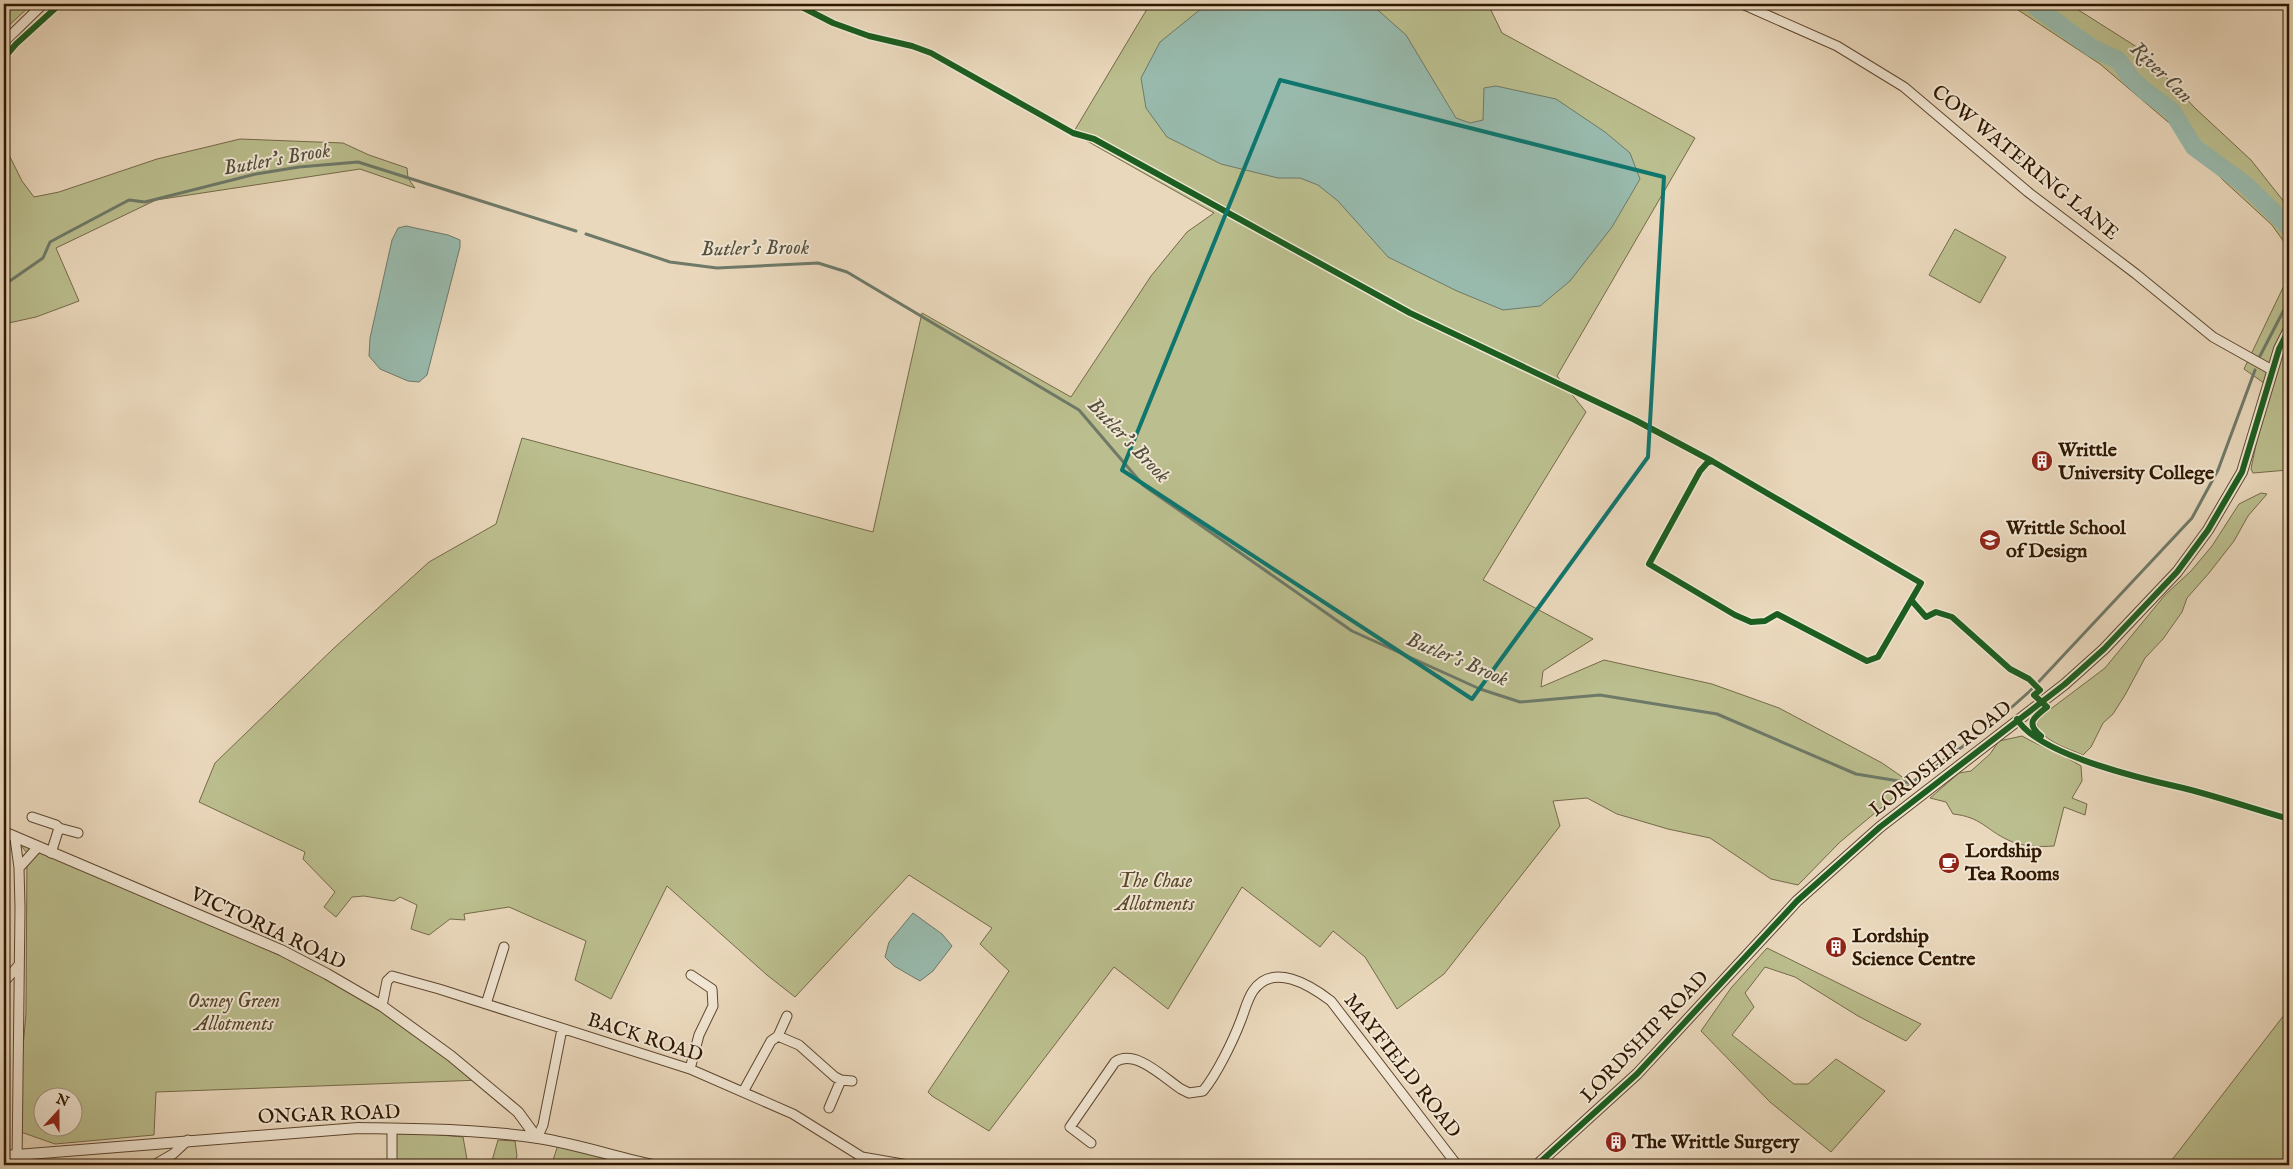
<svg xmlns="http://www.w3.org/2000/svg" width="2293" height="1169" font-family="'IM FELL English',serif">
	<rect width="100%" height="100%" fill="#ead8bc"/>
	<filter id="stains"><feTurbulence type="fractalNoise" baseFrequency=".004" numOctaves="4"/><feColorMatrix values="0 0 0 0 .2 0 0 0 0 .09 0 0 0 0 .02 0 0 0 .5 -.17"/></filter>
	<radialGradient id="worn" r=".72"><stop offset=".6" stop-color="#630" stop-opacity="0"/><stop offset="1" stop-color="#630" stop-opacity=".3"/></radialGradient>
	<path fill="#bbbe8e" stroke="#756a48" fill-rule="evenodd" d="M4 4H32L4 30Z
		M1150 4H1488L1502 33 1695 138 1557 376 1586 412 1483 580 1593 639 1543 671 1541 687 1604 660 1712 684 1779 708 1882 763 1911 783 1840 842 1798 885 1771 879 1710 838 1668 829 1617 814 1587 798 1553 801 1560 826 1444 974 1397 1009 1365 957 1333 931 1320 947 1242 887 1168 1009 1114 967 989 1131 932 1096 928 1092 1009 971 980 944 992 928 909 875 795 997 767 975 667 886 611 999 575 980 586 941 509 907 464 914 465 920 450 919 429 935 411 929 417 905 400 897 394 901 364 896 352 897 336 917 324 907 335 892 303 859 305 852 199 802 215 763 334 648 429 562 496 524 522 438 873 532 922 313 1071 397 1151 276 1187 232 1214 213 1073 133Z
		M2009 4H2069L2140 49 2195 108 2251 160 2289 208V249L2272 225 2223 180 2174 127 2100 64Z
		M240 139 343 143 369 155 407 168 408 178 415 188 360 169 156 200 56 248 79 301 36 317 4 324V145L22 181 34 197 59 192 157 159Z
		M1955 229 2006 257 1980 303 1929 275Z
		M2289 275V467L2288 470 2253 473 2251 469 2261 420 2271 388 2244 369Z
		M2261 493 2267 494 2248 516 2234 541 2209 573 2187 598 2182 612 2163 639 2145 658 2125 695 2113 714 2103 723 2091 747 2083 755C2067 748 2038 740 2036 720L2105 668 2165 595 2191 571 2212 546 2239 504Z
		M2022 736C2041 747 2062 754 2081 766L2082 781 2072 798 2087 804 2085 815 2064 807 2054 846C2039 847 2022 847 2008 840 1985 829 1981 817 1953 814L1946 802 1930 798 1959 773 1971 771 1990 754 1999 741Z
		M15 838 327 974 481 1080 156 1092 154 1135 55 1144 18 1131 16 1129 26 1013 27 853ZM42 1096H72V1126H42Z
		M1767 948 1921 1024 1906 1041 1858 1016 1795 977 1765 967 1745 993 1754 1007 1732 1035 1794 1084H1808L1836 1059 1885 1091 1831 1152 1770 1102 1701 1031 1731 988Z
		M2288 1010 2289 1012V1165H2168Z
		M394 1131 463 1137 468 1165H395Z
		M498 1140 515 1141 517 1156 514 1165H484L491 1164Z
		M559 1142 634 1165H560L552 1163Z"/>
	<path fill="#98baad" stroke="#6e7968" d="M1207 4H1371L1406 35 1456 118 1470 123 1483 120 1484 88 1496 86 1556 99 1605 132 1630 153 1640 179 1612 227 1570 281 1540 306 1503 310 1457 291 1388 257 1338 201 1318 185 1300 178H1278L1221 164 1167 137 1146 108 1141 78 1160 42Z
		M406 226 448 235 460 240V247L427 375 419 382 408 381 380 369 369 356 370 338 392 240 398 228Z
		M913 913 942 934 952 946 933 971 920 981 894 966 885 957 889 942Z"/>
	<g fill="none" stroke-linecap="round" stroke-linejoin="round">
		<path stroke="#6e7968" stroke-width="3" d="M586 234 670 262 717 268 818 263 847 272 1079 410 1143 485 1352 631 1480 689 1520 702 1600 695 1717 714 1856 774 1911 783 1986 730 2030 691 2192 518 2218 470 2255 370
			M4 285 43 258 50 242 61 236 129 200 145 202 256 174 299 167 358 162 576 231
			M2260 356 2289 300"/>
		<path stroke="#98baad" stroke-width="18" d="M2039 4 2037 8 2092 48 2118 60 2131 78 2145 91 2172 111 2194 147 2247 186 2289 227"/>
		<g stroke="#5e4730" stroke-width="11">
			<path id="minor" d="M1742 4 1837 46 1904 87 2028 192 2136 274 2213 337 2272 370
				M4 42 43 4
				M32 817 56 825 59 828 51 853
				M59 828 78 833
				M15 838 19 868 20 908 17 1165
				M19 868 37 848
				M4 982 18 966
				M486 1004 504 947
				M382 1006 387 981 392 976 439 989 690 1069 793 1114 862 1157 908 1165
				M778 1036 787 1016
				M690 1069 699 1035 713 1006 712 989 691 975
				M743 1092 771 1041 778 1036 799 1045 835 1077 841 1080 852 1081
				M829 1108 841 1080
				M392 1129V1165
				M537 1138 543 1125 562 1029
				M1091 1143 1070 1127 1115 1062C1135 1048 1164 1078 1181 1089L1189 1093 1203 1091C1217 1074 1233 1041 1241 1020 1245 1010 1247 1000 1253 991 1273 962 1310 985 1331 1001L1457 1165
				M154 1165 173 1154 188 1140"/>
		</g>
		<g stroke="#5e4730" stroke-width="12">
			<path id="tertiary" d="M4 832 281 950 327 974 382 1006 451 1056 518 1112 537 1138
				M4 1156 358 1128C417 1129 479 1129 538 1138 577 1144 615 1157 653 1165
				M1537 1165 1637 1074 1797 901 1880 827 2065 684 2104 649 2177 572 2208 530 2242 472 2279 349 2289 329"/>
		</g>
		<use href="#minor" stroke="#f1e6d3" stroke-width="9"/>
		<use href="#tertiary" stroke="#f1e6d3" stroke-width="10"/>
		<g stroke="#f1e6d3" stroke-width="9">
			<path id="cycleway" d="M796 4 833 23 869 36 912 46 931 53 1073 133 1094 139 1410 313 1635 420 1712 461 1921 583 1878 657 1867 661 1777 614 1765 621 1751 622 1735 615 1649 564 1700 471 1707 463 1712 461
				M4 58 16 44 60 4
				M1912 601 1926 617 1936 612 1952 617 2010 669 2029 679 2040 690 2034 695 2047 707C2034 717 2025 723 2041 736
				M2017 719C2038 755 2143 779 2183 788 2219 797 2254 809 2289 819
				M1537 1165 1637 1074 1797 901 1880 827 2065 684 2104 649 2177 572 2208 530 2242 472 2279 349 2289 329"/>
		</g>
		<use href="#cycleway" stroke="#1b5e20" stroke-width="6"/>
	</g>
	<path fill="none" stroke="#0f766e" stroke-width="4" stroke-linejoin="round" d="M1280 80 1664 177 1648 457 1472 699 1122 470Z"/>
	<defs>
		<g id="building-disc" transform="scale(1.125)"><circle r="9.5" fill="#8f2418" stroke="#f1e6d3"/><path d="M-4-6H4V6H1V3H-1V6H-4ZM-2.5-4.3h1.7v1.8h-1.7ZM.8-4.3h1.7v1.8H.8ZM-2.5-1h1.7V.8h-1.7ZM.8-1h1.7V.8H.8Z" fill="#fff"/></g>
		<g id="university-disc" transform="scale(1.125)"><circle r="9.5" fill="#8f2418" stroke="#f1e6d3"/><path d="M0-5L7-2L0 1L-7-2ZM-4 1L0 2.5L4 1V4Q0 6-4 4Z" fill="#fff"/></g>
		<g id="cafe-disc" transform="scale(1.125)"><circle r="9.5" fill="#8f2418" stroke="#f1e6d3"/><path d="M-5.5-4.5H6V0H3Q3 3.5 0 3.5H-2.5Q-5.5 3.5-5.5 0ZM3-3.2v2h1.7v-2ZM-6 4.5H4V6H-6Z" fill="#fff"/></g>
	</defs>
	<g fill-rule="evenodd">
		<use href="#building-disc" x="2042" y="461"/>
		<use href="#university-disc" x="1990" y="540"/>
		<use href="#cafe-disc" x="1949" y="863"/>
		<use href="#building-disc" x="1836" y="947"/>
		<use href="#building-disc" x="1616" y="1142"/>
	</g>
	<g text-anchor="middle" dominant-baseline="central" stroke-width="4" stroke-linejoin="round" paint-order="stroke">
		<g font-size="20" fill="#2f1701" stroke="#f1e6d3">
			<text transform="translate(2025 163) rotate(39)">COW WATERING LANE</text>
			<text transform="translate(1941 759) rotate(-38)">LORDSHIP ROAD</text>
			<text transform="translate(268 929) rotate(25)">VICTORIA ROAD</text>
			<text transform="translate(1645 1037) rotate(-46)">LORDSHIP ROAD</text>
			<text transform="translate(645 1038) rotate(18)">BACK ROAD</text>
			<text transform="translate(1402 1066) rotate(52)">MAYFIELD ROAD</text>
			<text transform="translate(329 1115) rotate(-2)">ONGAR ROAD</text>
		</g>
		<g font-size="20" font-weight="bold" fill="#2f1701" stroke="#f1e6d3" text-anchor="start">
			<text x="2058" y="450">Writtle<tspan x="2058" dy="23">University College</tspan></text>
			<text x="2006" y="528">Writtle School<tspan x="2006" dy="23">of Design</tspan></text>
			<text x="1965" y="851">Lordship<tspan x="1965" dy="23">Tea Rooms</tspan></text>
			<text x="1852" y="936">Lordship<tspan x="1852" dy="23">Science Centre</tspan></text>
			<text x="1632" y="1142">The Writtle Surgery</text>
		</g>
		<g font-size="20" font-style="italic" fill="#59492b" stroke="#f1e6d3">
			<text x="1155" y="881">The Chase<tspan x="1155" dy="23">Allotments</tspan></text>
			<text x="234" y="1001">Oxney Green<tspan x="234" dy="23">Allotments</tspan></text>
		</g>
		<g font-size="21" font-style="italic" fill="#54503d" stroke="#f1e6d3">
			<text transform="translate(2161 73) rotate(44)">River Can</text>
			<text transform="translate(277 160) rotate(-10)">Butler's Brook</text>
			<text transform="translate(755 249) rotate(-1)">Butler's Brook</text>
			<text transform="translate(1128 441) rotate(46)">Butler's Brook</text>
			<text transform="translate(1457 660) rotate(23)">Butler's Brook</text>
		</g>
	</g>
	<rect width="2293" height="1169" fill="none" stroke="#ead8bc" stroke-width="20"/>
	<rect x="5" y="5" width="2283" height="1159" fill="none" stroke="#2f1701" stroke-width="2.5"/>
	<rect x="10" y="10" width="2273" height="1149" fill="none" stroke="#2f1701"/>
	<g transform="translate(58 1112) rotate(21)"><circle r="24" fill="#f1e6d3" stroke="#a3937f"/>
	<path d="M0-4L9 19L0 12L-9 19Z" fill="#8f2418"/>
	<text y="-8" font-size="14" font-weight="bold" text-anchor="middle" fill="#2f1701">N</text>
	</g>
	<rect width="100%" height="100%" filter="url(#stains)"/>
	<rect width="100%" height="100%" fill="url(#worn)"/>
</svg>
